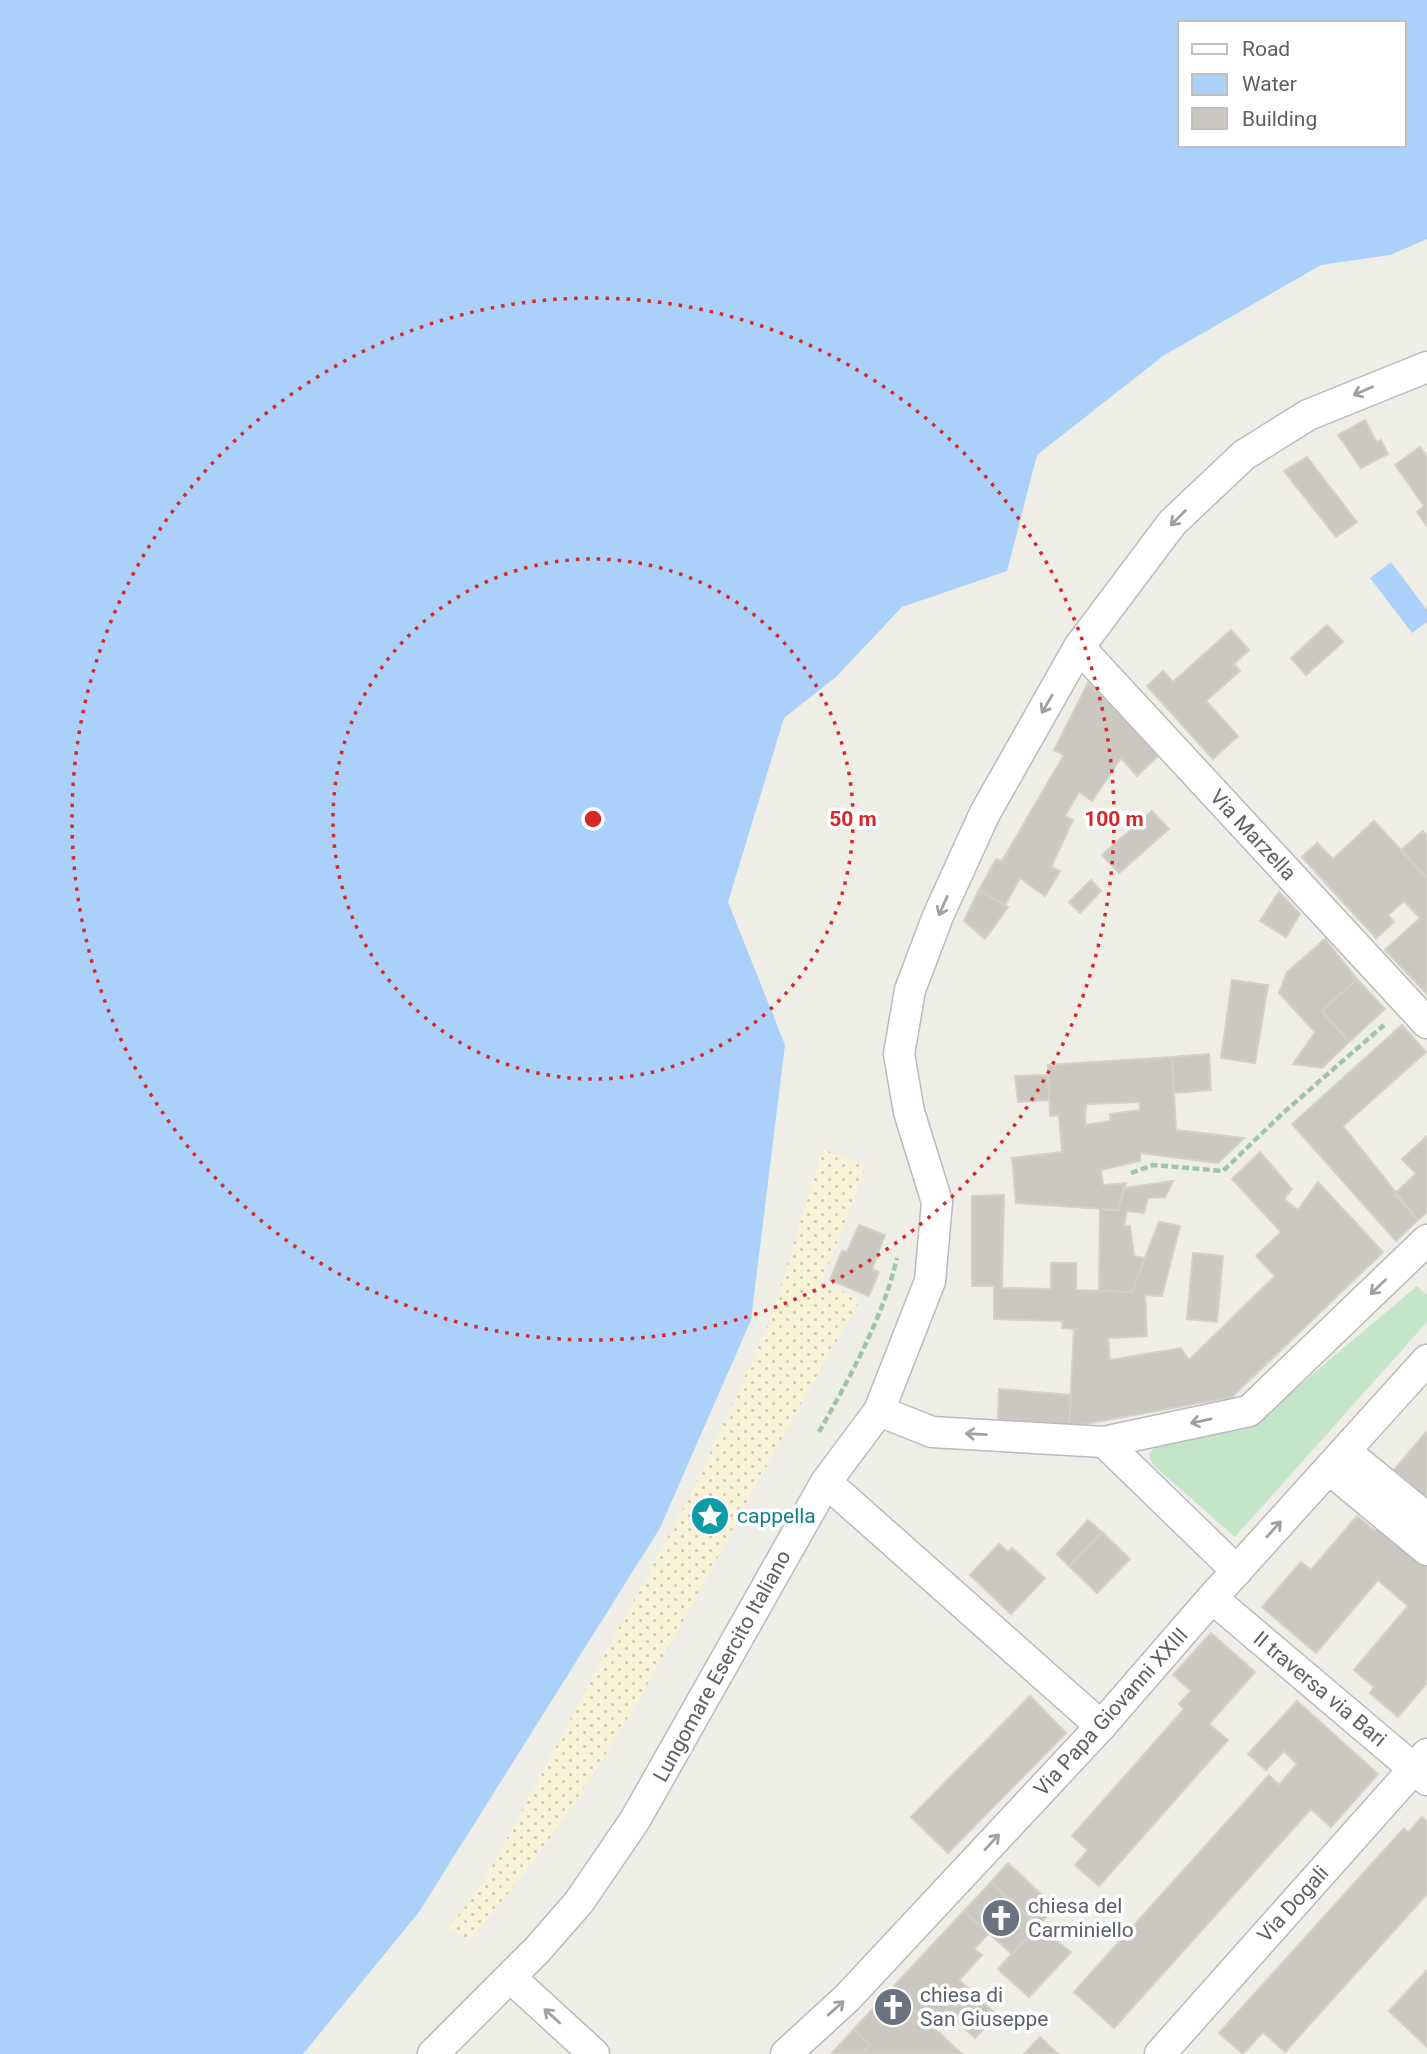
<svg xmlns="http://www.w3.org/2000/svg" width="1427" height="2054" font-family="Roboto,sans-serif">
	<defs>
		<pattern id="sand-dots" width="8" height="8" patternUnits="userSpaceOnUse" patternTransform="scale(1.75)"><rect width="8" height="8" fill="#f8f3d8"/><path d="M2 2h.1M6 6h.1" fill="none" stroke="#ccc8b3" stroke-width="1.8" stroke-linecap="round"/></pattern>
	</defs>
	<rect width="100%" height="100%" fill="#efeee6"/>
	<path fill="#c4e5c7" d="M1417 1286 1427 1295V1322L1235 1537 1153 1465 1149 1456 1154 1447 1255 1423Z"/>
	<path fill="url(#sand-dots)" d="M823 1149 866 1166 822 1282 860 1300C819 1372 778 1444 739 1517 660 1665 581 1814 469 1940L449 1927 482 1885 695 1486 770 1321Z"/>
	<path fill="#abd1fa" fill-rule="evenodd" d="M0 0H1427V239L1390 255 1321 265 1163 356 1037 455 1007 571 902 607 836 677 784 718 728 902 785 1045 751 1320 660 1528 419 1912 303 2054H0ZM1180 23H1404V145H1180Z
		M1391 562 1427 610V622L1412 633 1370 578Z"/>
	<path fill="#cbc8c2" stroke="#d3d0c5" stroke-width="2" fill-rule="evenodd" d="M1365 420 1377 443 1381 440 1388 454 1361 468 1338 435Z
		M1420 447 1427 457V526L1417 512 1424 506 1395 465Z
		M1307 457 1357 522 1336 537 1284 471Z
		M1327 625 1343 642 1306 675 1291 658Z
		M1231 630 1249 650 1234 664 1240 671 1206 701 1238 736 1213 759 1147 686 1163 671 1173 682Z
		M1088 683 1160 754 1137 776 1121 758 1092 801 1079 792 1065 816 1073 820 1051 867 1060 871 1045 896 1020 878 1005 905 979 890 996 859 1002 861 1064 755 1054 750Z
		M1152 811 1169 829 1119 873 1102 855Z
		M1374 821 1427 878V994L1385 950 1420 918 1404 901 1388 915 1394 922 1376 938 1302 857 1317 843 1333 859Z
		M1423 831 1427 836V878L1401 850Z
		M1091 880 1101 891 1080 913 1069 902Z
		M979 890 1008 907 985 939 964 921Z
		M1279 892 1300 914 1286 937 1260 921Z
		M1325 939 1357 979 1322 1011 1349 1042 1322 1068 1293 1064 1315 1032 1279 993 1287 972Z
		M1357 979 1385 1009 1349 1042 1322 1011Z
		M1232 980 1268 985 1255 1063 1221 1058Z
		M1402 1025 1426 1052 1343 1126 1418 1220 1396 1241 1292 1124Z
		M1209 1054 1211 1090 1174 1093 1172 1057Z
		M1172 1057 1176 1130 1244 1138 1218 1163 1140 1153V1161L1101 1170 1103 1185 1126 1183 1118 1210 1016 1203 1012 1158 1062 1152 1059 1115 1050 1116 1048 1065ZM1140 1102V1110L1110 1114 1111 1121 1085 1125 1086 1104Z
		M1048 1075 1049 1100 1018 1102 1015 1076Z
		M1427 1136V1212L1418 1220 1394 1194 1416 1174 1402 1159Z
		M1260 1152 1292 1189 1284 1199 1298 1210 1318 1182 1383 1252 1232 1397 1069 1427 1074 1329 1062 1328 1063 1321 994 1319V1286H972V1196L1004 1195 1002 1288 1051 1289V1263H1076V1290L1132 1292 1159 1222 1180 1226 1162 1296 1145 1295 1147 1336 1108 1338 1110 1360 1181 1348 1189 1360 1275 1276 1256 1256 1281 1232 1232 1179Z
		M1173 1181 1165 1197 1148 1198 1144 1213 1127 1211 1124 1226H1130L1134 1256 1145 1258 1132 1292 1099 1291 1100 1210H1118L1124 1188Z
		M859 1225 885 1235 872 1269 879 1272 869 1296 830 1280 842 1251 847 1252Z
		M1193 1253 1223 1256 1217 1322 1187 1319Z
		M999 1389 1071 1395 1069 1427 998 1420Z
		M1427 1431V1498L1394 1470Z
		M1357 1516 1375 1531 1381 1522 1427 1561V1683L1398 1717 1370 1693 1374 1687 1354 1670 1408 1606 1378 1580 1316 1653 1262 1607 1301 1562 1311 1570Z
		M1088 1520 1102 1532 1069 1566 1057 1554Z
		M1102 1532 1130 1559 1097 1593 1069 1566Z
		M999 1544 1008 1552 1012 1548 1045 1578 1011 1614 970 1575Z
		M1211 1633 1255 1672 1209 1724 1228 1740 1099 1886 1075 1865 1088 1850 1072 1836 1184 1709 1179 1704 1191 1691 1173 1675Z
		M1030 1696 1066 1733 948 1853 911 1817Z
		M1297 1701 1378 1774 1331 1827 1311 1809 1114 2028 1074 1992 1269 1775 1279 1785 1297 1764 1284 1751 1266 1770 1248 1754Z
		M1422 1817 1427 1822V1894L1285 2052 1263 2032 1243 2054 1219 2033 1404 1828 1408 1833Z
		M1008 1863 1055 1907 1038 1926 991 1882Z
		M991 1882 1038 1926 1012 1954 964 1911Z
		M964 1911 989 1933 974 1949 982 1955 959 1980 997 2015 975 2038 946 2011 932 2026 891 1989Z
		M1038 1926 1071 1952 1029 1997 998 1969Z
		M1427 1970V2047L1389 2011Z
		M891 1989 932 2026 962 2054H862L870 2045 854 2029Z
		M854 2029 870 2045 862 2054H831Z
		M1040 2037 1058 2054H1024Z"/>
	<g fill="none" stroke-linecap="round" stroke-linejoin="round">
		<g stroke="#b8babf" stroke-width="33">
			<path id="street" d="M1079 647 1427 1023
				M879 1411 932 1432 1104 1442 1249 1411 1427 1240
				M1104 1442 1237 1571
				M1345 1451 1427 1518
				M1329 1469 1427 1550
				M826 1482 1101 1726
				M1212 1598 1427 1780
				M510 1977 594 2054
				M433 2054 538 1949 579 1902 635 1820 826 1482 879 1411 930 1281 937 1202 909 1112 899 1054 910 990 938 916 985 813 1079 647 1172 523 1244 455 1308 415 1427 367
				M786 2054 847 1998 1101 1726 1212 1598 1427 1360
				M1160 2054 1427 1754"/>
		</g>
		<path stroke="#9ec5ac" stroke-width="4.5" stroke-dasharray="7 3.5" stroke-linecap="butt" d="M1131 1173 1153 1165 1223 1171 1283 1113 1384 1025
			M819 1432C849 1379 883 1318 897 1258"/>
		<use href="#street" stroke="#fff" stroke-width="30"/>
	</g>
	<defs><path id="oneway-shaft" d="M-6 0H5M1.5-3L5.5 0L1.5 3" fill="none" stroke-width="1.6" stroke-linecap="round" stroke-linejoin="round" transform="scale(1.75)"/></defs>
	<g stroke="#9ea0a3">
		<use href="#oneway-shaft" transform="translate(1363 391) rotate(156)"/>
		<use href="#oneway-shaft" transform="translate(1178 518) rotate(135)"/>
		<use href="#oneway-shaft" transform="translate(1047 704) rotate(120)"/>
		<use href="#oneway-shaft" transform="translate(943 906) rotate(114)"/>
		<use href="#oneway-shaft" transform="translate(1378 1287) rotate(136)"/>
		<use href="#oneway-shaft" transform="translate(1201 1421) rotate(168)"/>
		<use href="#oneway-shaft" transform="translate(976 1434) rotate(-177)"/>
		<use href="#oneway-shaft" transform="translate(1274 1529) rotate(-48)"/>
		<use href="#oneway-shaft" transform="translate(992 1842) rotate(-47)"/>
		<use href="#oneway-shaft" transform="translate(836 2008) rotate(-42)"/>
		<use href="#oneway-shaft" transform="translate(552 2016) rotate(-138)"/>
	</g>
	<g fill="none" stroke="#d62828" stroke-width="3.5" stroke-dasharray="3.5 7">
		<circle cx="593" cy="819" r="260"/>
		<circle cx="593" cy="819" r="521"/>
	</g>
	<defs>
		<g id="sight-disc" transform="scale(2.0125)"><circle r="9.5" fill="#0f9aa8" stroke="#fff"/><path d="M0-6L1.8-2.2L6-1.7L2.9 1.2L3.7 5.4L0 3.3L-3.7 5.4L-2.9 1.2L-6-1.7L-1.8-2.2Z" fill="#fff"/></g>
		<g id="church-disc" transform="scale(2.0125)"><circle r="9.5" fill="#6b7280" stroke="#fff"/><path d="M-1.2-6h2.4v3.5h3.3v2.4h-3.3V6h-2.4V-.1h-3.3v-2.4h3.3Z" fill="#fff"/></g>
	</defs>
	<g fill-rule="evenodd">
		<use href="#sight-disc" x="710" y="1516"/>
		<use href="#church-disc" x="1001" y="1918"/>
		<use href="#church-disc" x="893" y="2007"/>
	</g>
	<g text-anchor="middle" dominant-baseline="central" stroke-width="7" stroke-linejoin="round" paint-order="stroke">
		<g font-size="21" fill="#5e6065" stroke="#fff">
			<text transform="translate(1253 835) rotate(47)">Via Marzella</text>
			<text transform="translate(722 1666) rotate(-61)">Lungomare Esercito Italiano</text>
			<text transform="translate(1320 1689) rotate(40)">II traversa via Bari</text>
			<text transform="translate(1111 1712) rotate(-48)">Via Papa Giovanni XXIII</text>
			<text transform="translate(1293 1904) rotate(-48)">Via Dogali</text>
		</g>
		<g font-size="21" fill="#0d838f" stroke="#fff" text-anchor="start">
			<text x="737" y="1516">cappella</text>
		</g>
		<g font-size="21" fill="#5b616d" stroke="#fff" text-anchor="start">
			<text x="1028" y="1906">chiesa del<tspan x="1028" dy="24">Carminiello</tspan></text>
			<text x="920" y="1995">chiesa di<tspan x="920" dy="24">San Giuseppe</tspan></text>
		</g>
	</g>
	<circle cx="593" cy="819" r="10" fill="#d62828" stroke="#fff" stroke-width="3.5"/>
	<g font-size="21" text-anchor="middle" font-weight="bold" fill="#d62828" stroke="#fff" stroke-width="7" stroke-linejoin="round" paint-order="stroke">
		<text x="853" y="826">50 m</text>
		<text x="1114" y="826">100 m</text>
	</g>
	<rect x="1178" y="21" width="228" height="126" fill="#ffffff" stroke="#bfbfc1" stroke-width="2"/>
	<rect x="1192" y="44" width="35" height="10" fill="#ffffff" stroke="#bfbfc1" stroke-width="2"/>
	<text x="1242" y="56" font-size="21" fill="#5e6065">Road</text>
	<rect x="1192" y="74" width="35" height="21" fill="#abd1fa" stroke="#bfbfc1" stroke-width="2"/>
	<text x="1242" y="91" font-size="21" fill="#5e6065">Water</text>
	<rect x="1192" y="108" width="35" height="21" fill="#cbc8c2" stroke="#bfbfc1" stroke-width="2"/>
	<text x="1242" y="126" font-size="21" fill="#5e6065">Building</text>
</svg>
